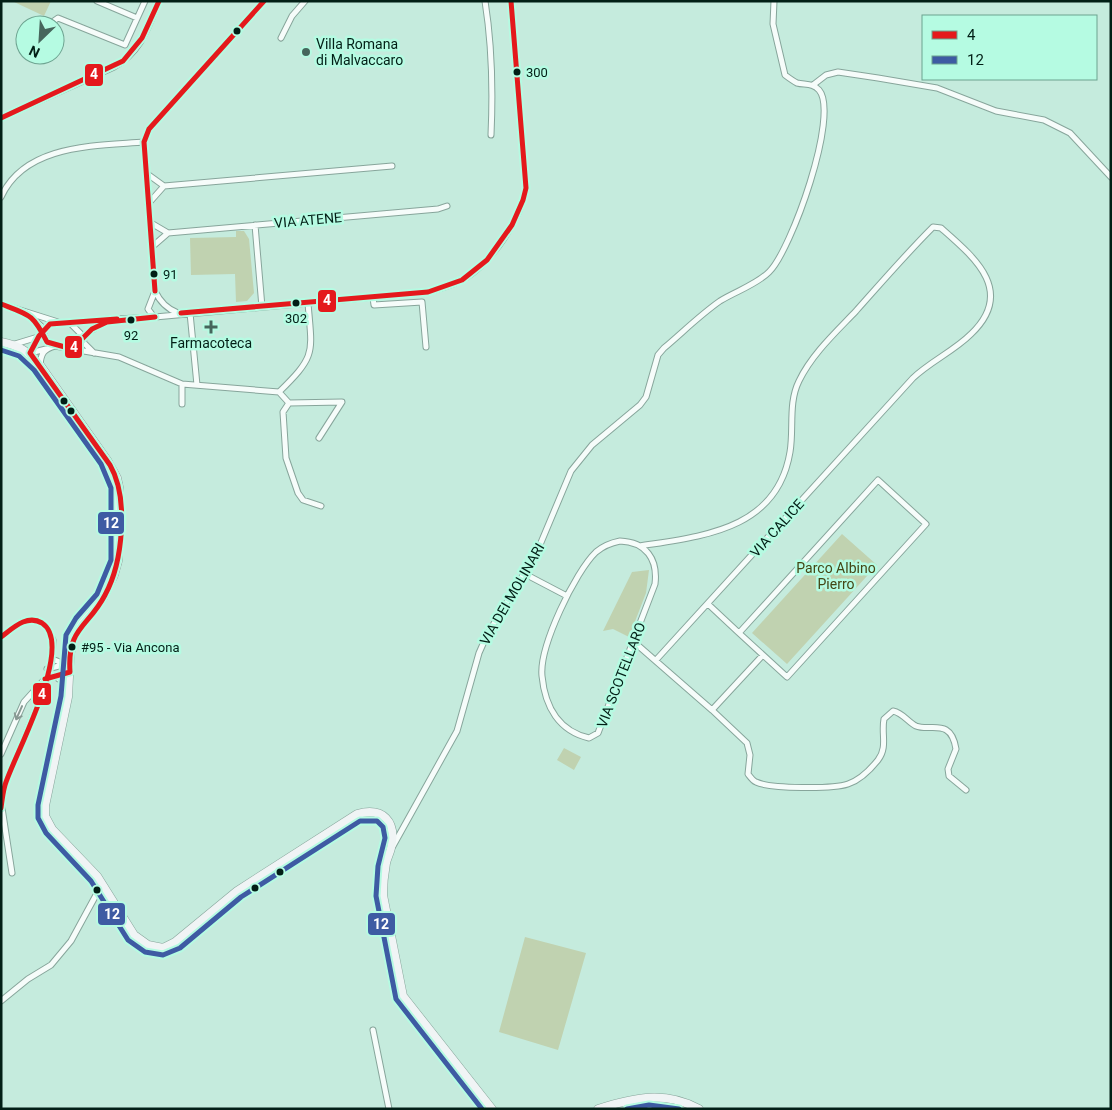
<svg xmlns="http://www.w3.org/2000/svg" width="1112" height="1110" font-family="Roboto,sans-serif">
	<rect width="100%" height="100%" fill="#c5ebdd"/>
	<path fill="#c0d2b0" d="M12 1H51L44 16Z
		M236 231H244L249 239 254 293 247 301 236 302 235 274 191 275 190 238 236 237Z
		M842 534 877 565 787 664 752 633Z
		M649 570 646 593 629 637 613 629 603 631 632 572Z
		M564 748 581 757 574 770 557 760Z
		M525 937 586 953 558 1050 499 1032Z"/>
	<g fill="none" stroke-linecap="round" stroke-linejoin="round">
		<g stroke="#87a59b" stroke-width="7">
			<path id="street" d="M97 1 137 18
				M485 1C492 45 493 91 491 135
				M48 25 58 18 125 45 145 1
				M281 38 292 16 305 1
				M813 85 826 75 838 72 878 78 937 88 996 111 1044 120 1070 133 1111 177
				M1 118 114 67C141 52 148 28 159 1
				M146 173 164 186
				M164 186 392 166
				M1 197C25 144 95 146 144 142
				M148 204 164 186
				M151 223 168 233
				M255 225 262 307
				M168 233 438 209 447 206
				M153 246 168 233
				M373 298 374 305 422 302 426 347
				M1 304 58 322
				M178 313C167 309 160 302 155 291L144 142 149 129 264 1
				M190 313 197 385
				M28 314 41 326 47 342 55 346 72 349 83 336 100 325 117 319 155 317 428 292C441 288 455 285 467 277 494 259 520 220 526 188L511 1
				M154 317 148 309 155 291
				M71 324 83 336 84 343 94 353
				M15 344 38 337
				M72 349 119 357 182 384 279 392
				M30 353 39 336 50 324 111 319
				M30 353 46 349
				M40 365C41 353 44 349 55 346
				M279 392 289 403 342 402 319 438
				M279 392C317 355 312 353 308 303
				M289 403 283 412 286 458 298 493 303 500 321 506
				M182 404V384
				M878 480 926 524 787 677 739 633Z
				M620 541C646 542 658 559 655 584L598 733 589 738C559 731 545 707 542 676 539 647 575 572 596 552 603 546 610 543 620 541Z
				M640 546C703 536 777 530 790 452 794 429 788 403 799 381 812 354 836 332 856 311 881 283 906 254 933 227L941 228C974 257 1016 291 971 334 954 351 931 361 913 378L656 660
				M525 574 567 596
				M708 604 739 633
				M1 637 22 622 30 620 38 621 46 626 53 640 52 659 43 691 5 785 1 809
				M634 642 712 710 763 655
				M52 659 70 666
				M47 669 63 665
				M56 677 69 686
				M45 679 70 672
				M712 710 747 743 750 755 748 774C751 778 753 781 756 782 770 789 834 789 848 784 860 780 870 770 878 760 888 747 881 734 884 719L893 711C903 713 908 722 916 726 930 732 951 717 956 749L948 769 949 776 966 790
				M1 754 24 702 43 681
				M2 808 12 873
				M393 846 457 731 479 653 487 635 537 552 571 471 592 445 640 405 646 397 658 355 664 348C683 332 700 315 720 301 736 291 756 285 769 272 791 251 840 114 819 90 813 83 805 85 797 83 793 81 789 78 785 75L773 24 774 1
				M1 1001 28 979 51 965 71 941 102 884
				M373 1030 389 1109"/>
		</g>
		<g stroke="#87a59b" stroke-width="9">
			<path id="secondary" d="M1 342C18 345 28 351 40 365L107 460 117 478 119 487 118 561 114 575 103 598 82 622 73 637 70 656 68 697 45 806V816L52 829 97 876 134 935 148 945 163 948 175 942 237 891 357 814C383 807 397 821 391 848 390 853 387 858 386 863 384 874 383 884 383 895L403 996 492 1109
				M598 1109C633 1098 664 1090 699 1109"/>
		</g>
		<use href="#street" stroke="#f6fcfa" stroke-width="5"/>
		<use href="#secondary" stroke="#f0f4f5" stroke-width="8"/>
		<g stroke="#b5fbe2" stroke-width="9">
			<path id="bus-1" d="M1 118 123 61 142 38 159 1
				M155 291 144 142 149 129 264 1
				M1 304C30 315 33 314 47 342L72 349 92 329 107 322 155 317
				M181 313 428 292 462 280 487 260 512 225 523 200 526 188 511 1
				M1 637C13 628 27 614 42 623 76 645 14 755 5 785 3 792 2 800 1 808
				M45 679 70 672C67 627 88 628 105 595 123 562 129 498 110 465L30 353 39 336 50 324 117 319"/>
		</g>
		<g stroke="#b5fbe2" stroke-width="9">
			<path id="bus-2" d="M1 350 19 356 34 370 101 464 111 488V560L97 594 76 618 66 635 61 696 38 805V818L46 833 91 881 128 940 145 952 163 955 180 948 241 897 360 821H377L383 827 385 838 378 866 376 896 396 999 482 1109
				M627 1109 649 1105 679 1109"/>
		</g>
		<use href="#bus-1" stroke="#e4191c" stroke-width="5"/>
		<use href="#bus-2" stroke="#3e5ba3" stroke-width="5"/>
	</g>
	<defs><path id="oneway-shaft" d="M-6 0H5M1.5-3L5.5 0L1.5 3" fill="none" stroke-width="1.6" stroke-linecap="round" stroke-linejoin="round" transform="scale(1.25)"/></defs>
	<use stroke="#889993" href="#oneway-shaft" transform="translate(19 713) rotate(114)"/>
	<g fill="#021f16" stroke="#b5fbe2" stroke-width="2">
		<circle cx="237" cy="31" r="4.5"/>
		<circle cx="517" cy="72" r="4.5"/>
		<circle cx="154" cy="274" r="4.5"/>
		<circle cx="296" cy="303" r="4.5"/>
		<circle cx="131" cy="320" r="4.5"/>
		<circle cx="64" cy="401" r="4.5"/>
		<circle cx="71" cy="411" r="4.5"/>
		<circle cx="72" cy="647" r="4.5"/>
		<circle cx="280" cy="872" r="4.5"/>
		<circle cx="255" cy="888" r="4.5"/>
		<circle cx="97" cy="890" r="4.5"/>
	</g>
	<g fill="#46665c" stroke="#b5fbe2" stroke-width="2">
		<circle cx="306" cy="52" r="5"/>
		<path d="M208.5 319.5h5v5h5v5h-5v5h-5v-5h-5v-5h5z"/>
	</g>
	<g text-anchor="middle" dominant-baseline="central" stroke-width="5" stroke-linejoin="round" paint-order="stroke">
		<g font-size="13" fill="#021f16" stroke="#b5fbe2" text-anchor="start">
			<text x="526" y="72">300</text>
			<text x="163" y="274">91</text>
			<text x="296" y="318" text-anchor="middle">302</text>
			<text x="131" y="335" text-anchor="middle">92</text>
			<text x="81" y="647">#95 - Via Ancona</text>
		</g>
		<g font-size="14" fill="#021f16" stroke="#b5fbe2" text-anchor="start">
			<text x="316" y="44">Villa Romana<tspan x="316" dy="16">di Malvaccaro</tspan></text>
			<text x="211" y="343" text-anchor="middle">Farmacoteca</text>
		</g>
		<g font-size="14" fill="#021f16" stroke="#b5fbe2">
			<text transform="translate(308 220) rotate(-5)">VIA ATENE</text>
			<text transform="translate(777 528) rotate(-48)">VIA CALICE</text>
			<text transform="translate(512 594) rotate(-60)">VIA DEI MOLINARI</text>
			<text transform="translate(621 675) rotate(-69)">VIA SCOTELLARO</text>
		</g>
		<g font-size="14" fill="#444615" stroke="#b5fbe2">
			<text x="836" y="568">Parco Albino<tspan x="836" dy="16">Pierro</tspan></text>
		</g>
	</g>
	<g stroke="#b5fbe2" stroke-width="2">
		<rect x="84" y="63" width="20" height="24" rx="5" fill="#e4191c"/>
		<rect x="317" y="289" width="20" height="24" rx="5" fill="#e4191c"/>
		<rect x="64" y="335" width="19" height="24" rx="5" fill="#e4191c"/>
		<rect x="97" y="511" width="28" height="24" rx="5" fill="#3e5ba3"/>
		<rect x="32" y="682" width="20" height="24" rx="5" fill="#e4191c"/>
		<rect x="97" y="902" width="29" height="24" rx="5" fill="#3e5ba3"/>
		<rect x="367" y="912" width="29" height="24" rx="5" fill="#3e5ba3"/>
	</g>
	<g font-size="14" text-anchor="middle" font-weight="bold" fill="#fff">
		<text x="94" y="79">4</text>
		<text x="327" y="305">4</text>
		<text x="74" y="352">4</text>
		<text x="111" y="528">12</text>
		<text x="42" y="699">4</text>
		<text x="112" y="919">12</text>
		<text x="381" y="929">12</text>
	</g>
	<rect width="1112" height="1110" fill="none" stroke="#021f16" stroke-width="5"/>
	<rect x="922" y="15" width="175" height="65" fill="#b5fbe2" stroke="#6da390"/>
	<rect x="932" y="31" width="25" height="8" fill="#e4191c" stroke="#6da390"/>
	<text x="967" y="40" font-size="15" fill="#021f16">4</text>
	<rect x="932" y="56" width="25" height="8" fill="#3e5ba3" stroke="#6da390"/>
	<text x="967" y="65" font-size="15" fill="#021f16">12</text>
	<g transform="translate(40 40) rotate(205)"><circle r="24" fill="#b5fbe2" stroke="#6da390"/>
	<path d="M0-4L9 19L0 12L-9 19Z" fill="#46665c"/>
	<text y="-8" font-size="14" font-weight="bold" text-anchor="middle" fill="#021f16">N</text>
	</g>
</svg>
